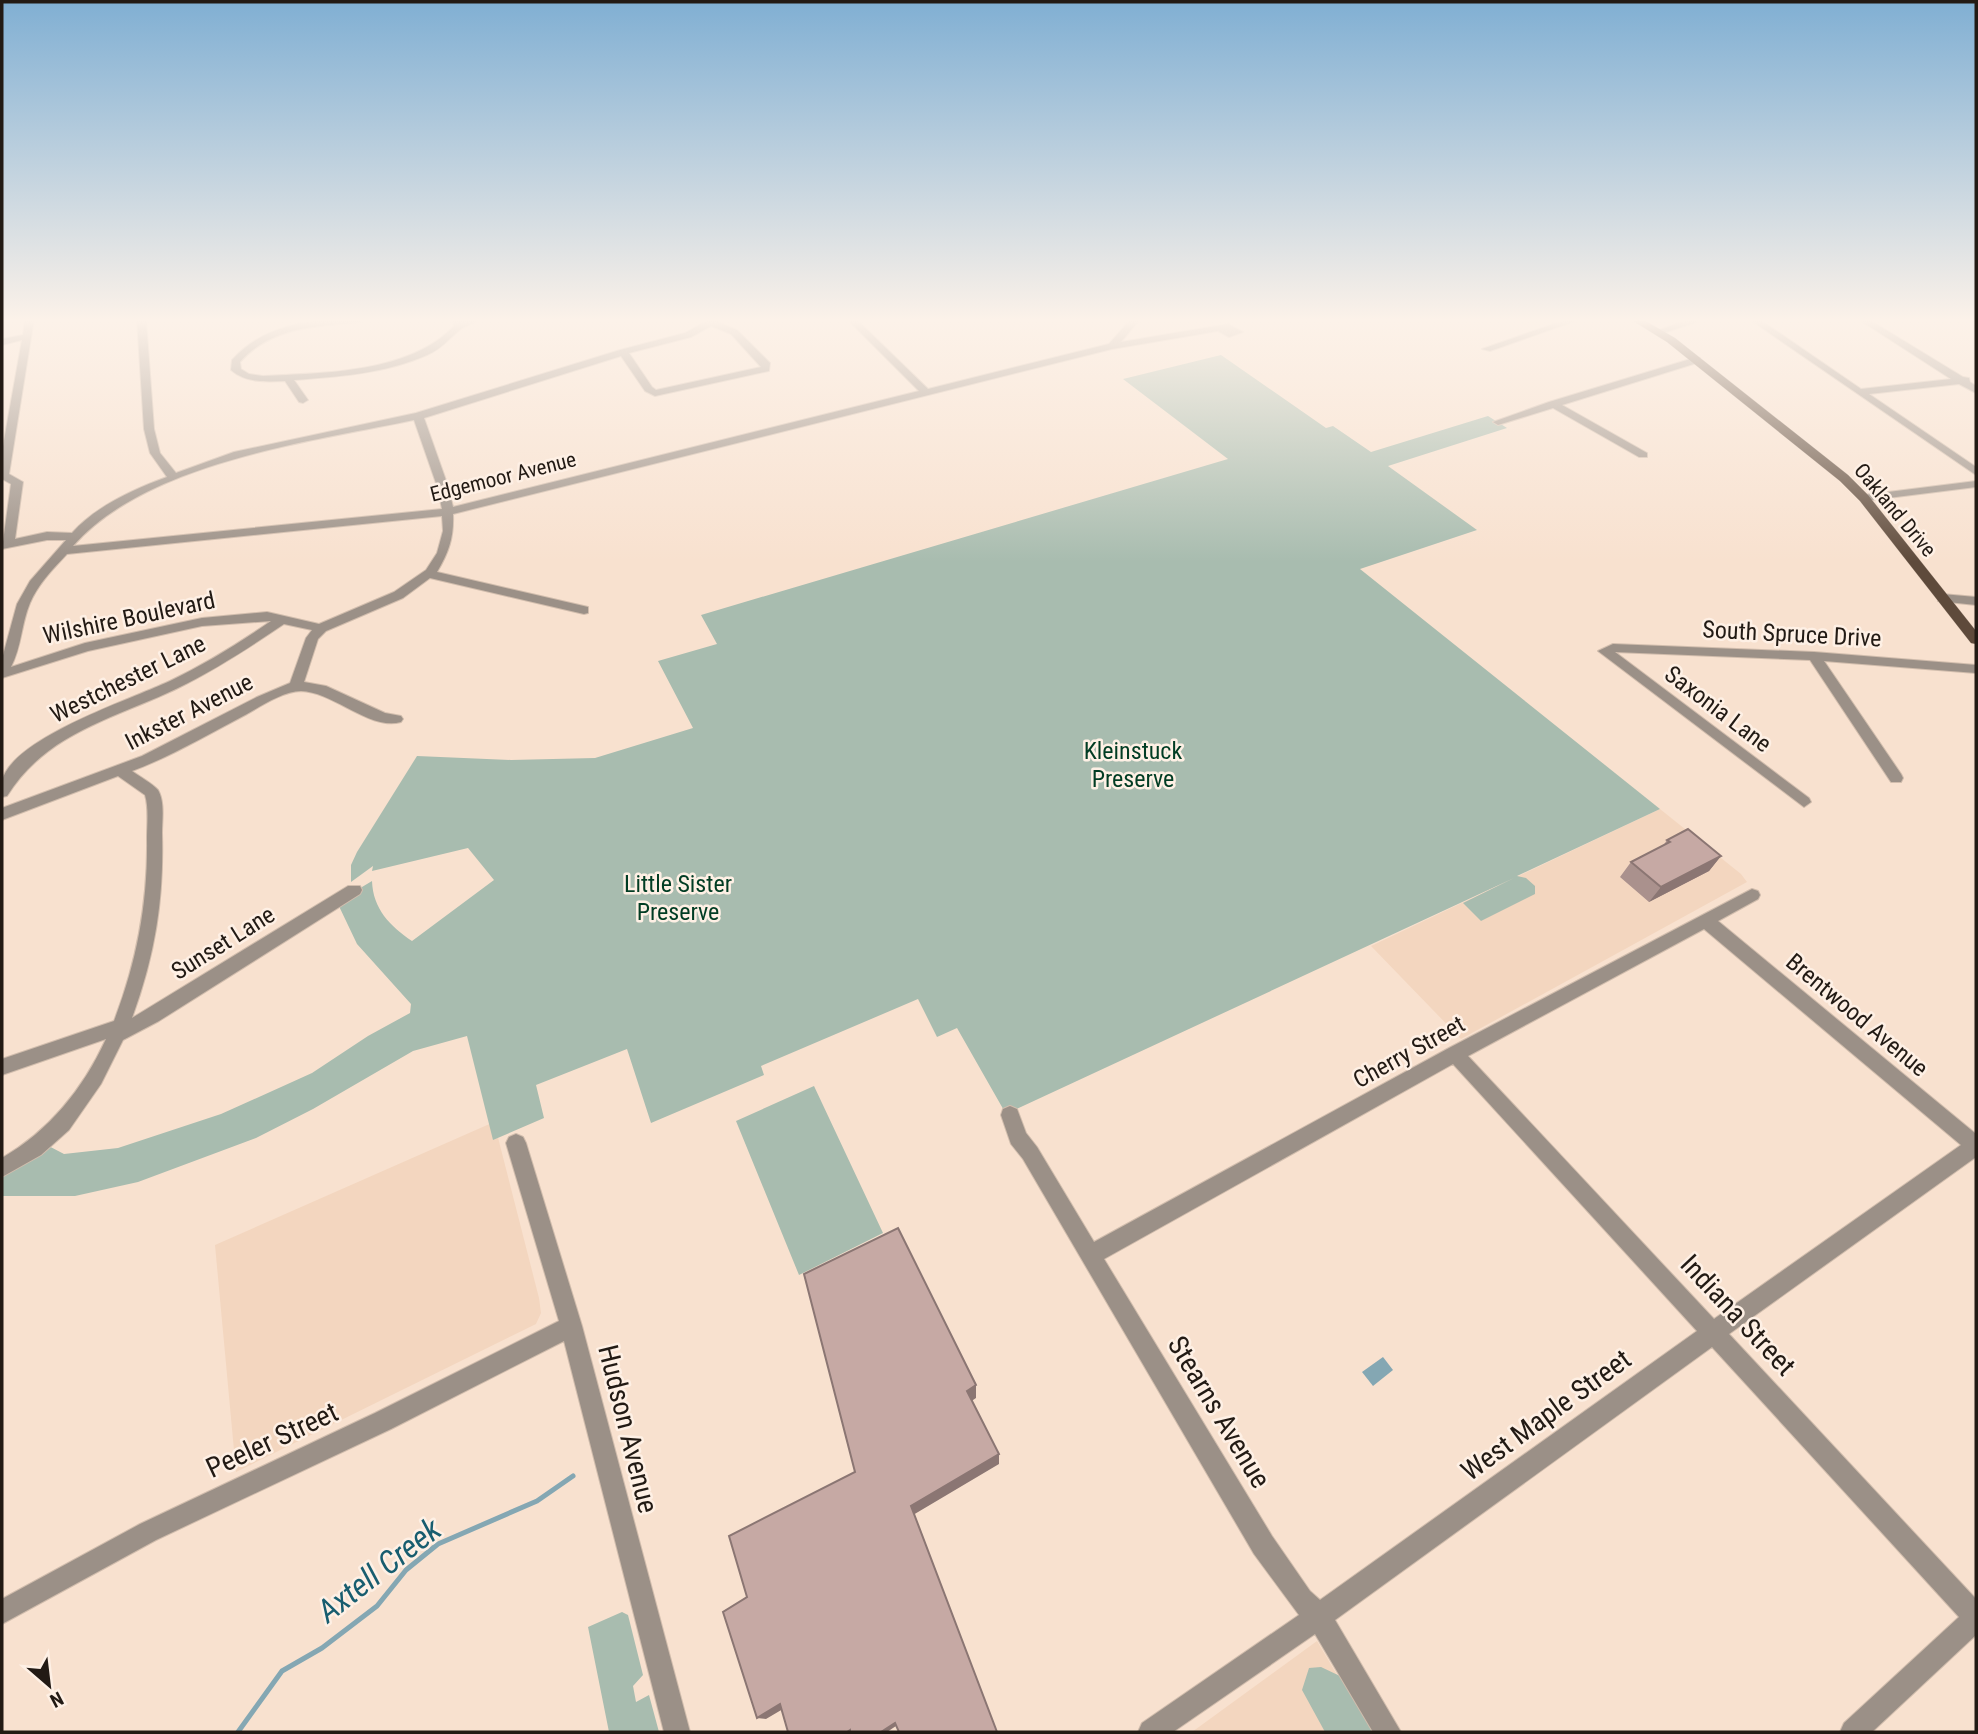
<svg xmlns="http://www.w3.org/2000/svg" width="1978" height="1734" font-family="'Roboto Condensed',sans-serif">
	<rect width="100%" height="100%" fill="#f8e1cf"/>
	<path fill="#f3d6bf" d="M1660 809 1741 874 1747 882 1461 1039 1371 946Z
		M494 1122 539 1298 541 1313 536 1324 236 1472 215 1245Z
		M1317 1641 1371 1732H1192Z"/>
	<path fill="#a8bcaf" d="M1221 355 1326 428 1333 426 1371 452 1488 416 1507 428 1388 466 1477 530 1360 569 1660 809 1517 876 1526 878 1535 886V894L1481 921 1463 903 1514 878 1006 1114 957 1028 937 1037 918 999 761 1066 764 1075 651 1123 627 1049 536 1085 544 1118 493 1140 467 1036 413 1051 313 1109 256 1138 138 1182 75 1196H2V1169L41 1142 64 1154 118 1148 221 1114 312 1073 368 1036 410 1013 411 1004 357 944 337 902 372 881C373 909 390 926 412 941L494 880 468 848 372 871 373 866 351 882V865L357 852 417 756 511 760 595 758 693 728 658 661 717 644 701 615 1228 459 1123 379Z
		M814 1086 883 1233 799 1275 736 1121Z
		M622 1612 628 1615 643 1675 633 1686 636 1702 649 1695 659 1732H609L588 1627Z
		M1321 1667 1340 1676 1376 1732H1325L1302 1690 1309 1668Z"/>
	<path fill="#84a7b3" d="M1383 1357 1393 1370 1373 1386 1362 1372Z"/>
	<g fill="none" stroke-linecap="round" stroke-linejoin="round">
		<path stroke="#84a7b3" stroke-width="5" d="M238 1732 282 1671 322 1648 377 1606 406 1570 438 1544 537 1501 573 1476"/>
		<g stroke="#d1bdad" stroke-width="2">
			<path id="minor" d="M25 319H34L9 474 23 482 15 539 47 532 72 533C96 506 134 489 167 477L150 453 144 429 137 319H146L154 429 160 453 176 473 234 452 416 413 620 350 685 333 710 319H721L718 322 737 330 770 363 769 371 655 396 645 391 621 356 424 418 448 486 453 507 919 391 847 319H856L928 389 1109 344 1131 319H1140L1121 342 1228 324 1243 332 1229 337 1218 331 1112 349 453 514C454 537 449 552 437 572L588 607V613L584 614 430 578 403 598 326 631 318 639 304 682 326 686 385 713 401 716 403 719 401 722C370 731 334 692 301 691 284 691 261 706 247 714 209 734 172 756 132 771 140 777 152 783 158 790 165 802 162 820 162 833 164 900 155 955 132 1018L348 886H360L362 890 360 894 159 1021 123 1040 101 1084 69 1130 41 1155 2 1177V1158C50 1130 83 1089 106 1039L2 1075V1059L114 1021C137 961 148 903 147 838 147 824 149 808 145 795L118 776 2 820V808L142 756 257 697 290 683 306 638 312 630 284 624C250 647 215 670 178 688 114 719 47 732 7 796L2 797C2 792 1 786 2 781 12 738 132 699 170 681 205 664 239 643 271 621L202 626 88 651 2 678V659L17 604 30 581 66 540H47L2 549 11 484 2 479V452L22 340 2 345V339L23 335ZM711 326 731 334 761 367 656 390 652 387 629 353 691 337ZM414 420 437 486 442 509 73 546C147 462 309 442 414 420ZM442 516 443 531 437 553 426 570 394 592 319 624 267 612 202 618 85 643 11 667C22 646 21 624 30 603 38 584 53 569 67 554Z
				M330 319H364L360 322C316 326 271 327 240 362L241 369 249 374 263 376C323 373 411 373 454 326L453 319H462V321L480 319C475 323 467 325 461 329 449 338 442 349 427 355 387 373 338 377 294 380L308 400 303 403 299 402 285 381C266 382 246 383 231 370L232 360C258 331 292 323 330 319Z
				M1568 319H1581L1490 351 1482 349Z
				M1691 319H1705L1661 334 1653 332Z
				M1749 319H1759L1861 389 1951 379 1858 319H1868L1963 377 1969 378 1970 382 1976 386V393L1959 384 1869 394 1976 467V475Z
				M1968 319H1976V324Z
				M1697 357 1700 358V362L1562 405 1647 453V457H1639L1553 408 1498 425 1493 422 1549 402Z
				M1976 481V487L1864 501 1858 498 1864 495Z
				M1942 594 1976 597V605L1938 601V595Z
				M1613 644 1814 652 1976 665V673L1824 661 1901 774 1903 778 1901 782H1891L1810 660 1615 652 1809 798 1811 802 1804 807 1598 651Z
				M1752 889 1758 891 1760 895 1758 899 1718 921 1976 1134V1157L1729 1334 1976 1599V1635L1872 1732H1840L1844 1723 1959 1617 1712 1347 1335 1620 1401 1732H1373L1315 1634 1173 1732H1138L1142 1723 1299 1615 1254 1554 1023 1159 1011 1144 1001 1115 1003 1109 1010 1106 1017 1109 1026 1133 1037 1147 1094 1242 1449 1048ZM1704 929 1961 1145 1714 1319 1468 1056ZM1453 1064 1697 1331 1320 1600 1310 1591 1272 1536 1104 1259Z
				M516 1134 523 1137 526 1143 582 1326 690 1732H664L564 1341 391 1429 156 1540 2 1624V1599L140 1524 375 1413 559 1321 506 1143 509 1137Z"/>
		</g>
		<g stroke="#d1bdad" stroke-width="1">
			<path id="major" d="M1630 319H1642L1675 338 1848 475 1868 495 1976 631V644L1971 643 1860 501 1840 481 1667 342Z"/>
		</g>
		<use href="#minor" fill="#9b9087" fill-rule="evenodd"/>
		<use href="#major" fill="#5e4a3b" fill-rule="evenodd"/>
	</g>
	<path fill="#aa918d" d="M1667 840 1721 856 1709 871 1649 902 1620 877 1631 862 1663 846Z"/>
	<path fill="#8b7673" d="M1721 856 1709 871 1649 902 1661 887Z
		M976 1385V1398L967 1404V1391Z
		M999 1454V1464L913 1515 911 1506Z
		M780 1704 788 1706 766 1719 757 1718Z
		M895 1723 899 1724 887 1732H881Z"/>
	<path fill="#c6a9a4" stroke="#8b7673" stroke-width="2" d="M1688 829 1721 856 1661 887 1631 862 1670 842 1667 840Z
		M898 1228 976 1385 967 1391 999 1454 911 1506 997 1732H899L895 1723 881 1732H850V1730L847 1732H788L780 1704 757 1718 723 1612 747 1597 729 1536 855 1472 804 1274Z"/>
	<linearGradient id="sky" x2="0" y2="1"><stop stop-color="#80afd3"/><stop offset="0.57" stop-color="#fcf2e9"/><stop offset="1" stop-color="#fcf2e9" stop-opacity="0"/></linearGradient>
	<rect width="1978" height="562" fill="url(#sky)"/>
	<g text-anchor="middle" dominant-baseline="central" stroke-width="5" stroke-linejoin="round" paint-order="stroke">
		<g font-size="21" fill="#221a14" stroke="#fef0e5">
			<text transform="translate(503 477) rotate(-14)">Edgemoor Avenue</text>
			<text transform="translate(1895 510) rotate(50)">Oakland Drive</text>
		</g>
		<g font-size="24" fill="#221a14" stroke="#fef0e5">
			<text transform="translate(129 618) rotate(-12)">Wilshire Boulevard</text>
			<text transform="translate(1792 634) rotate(3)">South Spruce Drive</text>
			<text transform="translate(128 679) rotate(-26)">Westchester Lane</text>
			<text transform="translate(1718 709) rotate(37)">Saxonia Lane</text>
			<text transform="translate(189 712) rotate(-27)">Inkster Avenue</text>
			<text transform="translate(223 943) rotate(-32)">Sunset Lane</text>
			<text transform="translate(1857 1015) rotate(40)">Brentwood Avenue</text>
			<text transform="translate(1409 1052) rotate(-29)">Cherry Street</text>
		</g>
		<g font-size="24" fill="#013c23" stroke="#fef0e5">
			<text x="1133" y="751">Kleinstuck<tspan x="1133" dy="28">Preserve</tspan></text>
			<text x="678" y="884">Little Sister<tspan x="678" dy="28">Preserve</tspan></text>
		</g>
		<g font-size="28" fill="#221a14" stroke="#fef0e5">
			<text transform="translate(1738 1315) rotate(47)">Indiana Street</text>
			<text transform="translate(1219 1412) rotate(59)">Stearns Avenue</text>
			<text transform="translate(1546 1415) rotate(-36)">West Maple Street</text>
			<text transform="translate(628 1429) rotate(76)">Hudson Avenue</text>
			<text transform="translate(272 1440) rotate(-25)">Peeler Street</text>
		</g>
		<g font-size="32" font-style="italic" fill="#185d6f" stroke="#fef0e5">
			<text transform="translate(379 1570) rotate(-38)">Axtell Creek</text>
		</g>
	</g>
	<rect width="1978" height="1734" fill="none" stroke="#221a14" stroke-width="7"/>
	<g transform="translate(49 1685) rotate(152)" stroke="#fef0e5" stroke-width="5" paint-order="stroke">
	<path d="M0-5L12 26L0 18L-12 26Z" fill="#221a14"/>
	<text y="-10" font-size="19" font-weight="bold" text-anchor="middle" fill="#221a14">N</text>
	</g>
</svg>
